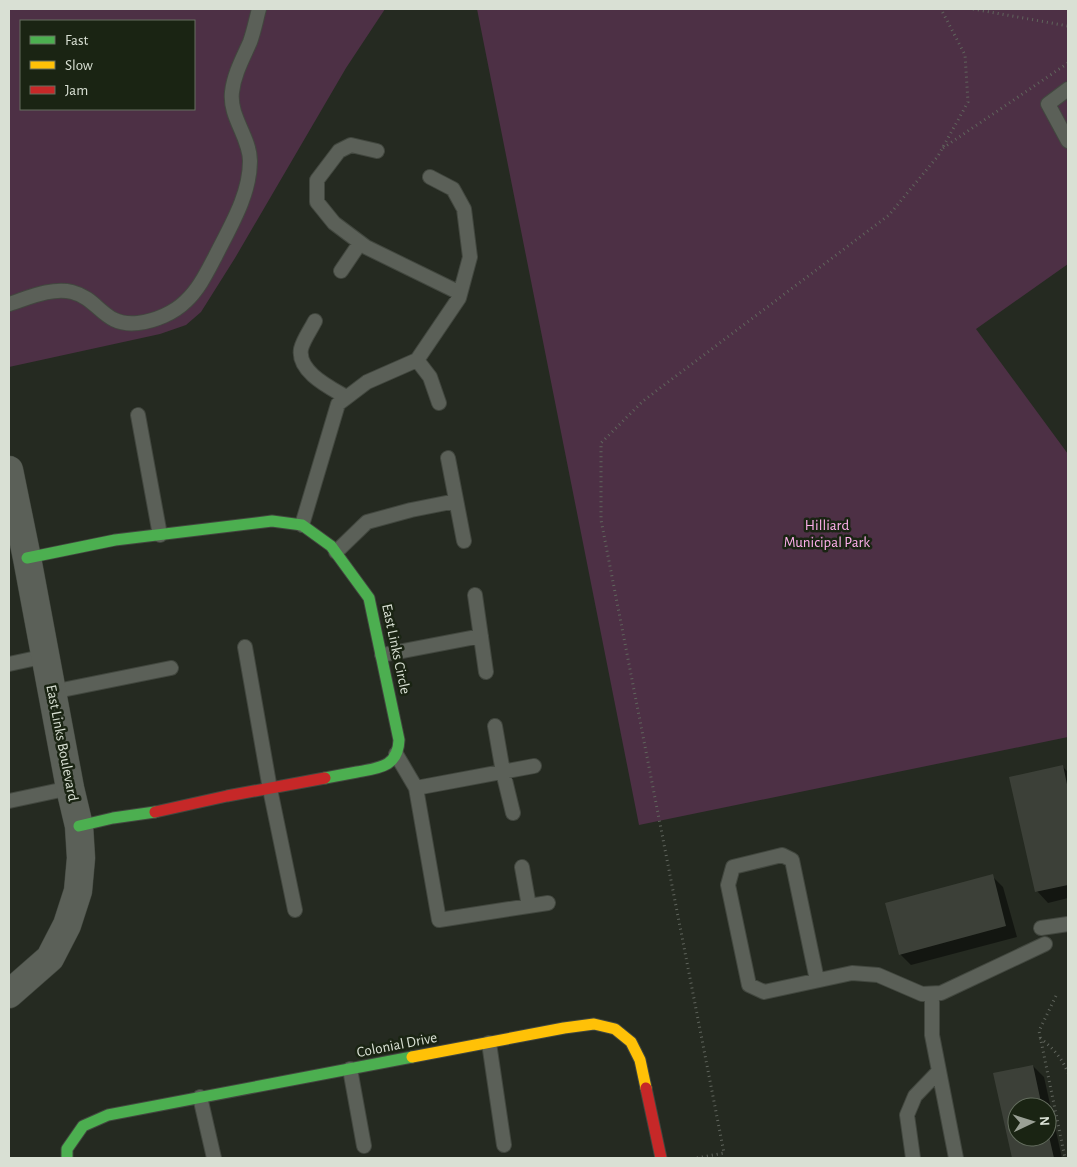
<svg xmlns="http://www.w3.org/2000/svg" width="1077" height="1167" font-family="'Alegreya Sans',sans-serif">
	<rect width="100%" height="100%" fill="#252a21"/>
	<path fill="#4d3045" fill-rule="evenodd" d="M9 9H385L346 68 235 258 201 312 186 325 160 334 9 367ZM21 21H194V109H21Z
		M477 9H1068V264L976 329 1068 454V737L639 825Z"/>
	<path fill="#0007" fill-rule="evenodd" d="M1062 766 1068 772V898L1048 903 1037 891Z
		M992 876 1003 887 1017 937 911 965 900 954Z
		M1033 1066 1044 1077 1062 1158H1013L994 1074ZM1017 1107H1047V1137H1017Z"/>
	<path fill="#3c4038" d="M1063 765 1068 789V885L1035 892 1009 777Z
		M993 874 1006 926 899 955 885 903Z
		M1033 1065 1042 1107H1017V1137H1047L1048 1132 1054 1158H1012L993 1073Z"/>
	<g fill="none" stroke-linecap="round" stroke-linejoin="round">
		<g stroke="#42473f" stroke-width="16">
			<path id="lane" d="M1068 89 1048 104 1068 141
				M377 151 351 145 339 151 317 180V202L334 223 366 247 460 293
				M341 271 360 243
				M9 304C28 298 52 287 72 292 100 299 103 327 138 323 155 321 174 313 186 301 199 289 207 272 215 257 230 227 250 195 250 161 250 137 229 117 232 92 234 74 243 58 250 42 254 31 256 20 259 9
				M315 321C311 329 303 340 301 349 297 372 331 388 346 397
				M417 360 430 377 439 403
				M138 415 160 535
				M448 458 464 541
				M302 525 338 404 367 382 417 360 459 298 470 257 464 209 453 189 430 177
				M336 552 367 522 411 510 456 501
				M475 595 486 672
				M245 647 270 789 295 910
				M382 655 481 636
				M9 664 46 656
				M52 692 171 668
				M495 726 503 772 513 813
				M396 754 416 788 439 920 548 903
				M416 788 534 766
				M9 801 70 788
				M522 867 529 906
				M1041 928 1068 924
				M817 980 792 860 782 855 733 867 728 885 749 985 764 992 852 973 878 975 922 994 941 993 1045 944
				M932 994V1035L956 1158
				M489 1043 504 1145
				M350 1069 364 1146
				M200 1097 214 1158
				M913 1158 907 1115 915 1096 939 1071"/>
		</g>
		<g stroke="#42473f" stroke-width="29">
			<path id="street" d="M9 470 27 558 70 788 79 826 81 858 78 891 67 925 50 958 9 994"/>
		</g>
		<g stroke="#42473f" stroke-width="13">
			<path id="fast" d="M27 558 115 540 272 521 302 525 331 546 369 598 399 740C398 767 379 768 357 772 346 774 336 776 325 778
				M79 826 113 818 155 812
				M67 1158V1149L83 1126 108 1115 412 1057"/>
		</g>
		<g stroke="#42473f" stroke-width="13">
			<path id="slow" d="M412 1057 564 1028 594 1024 615 1029 631 1042 640 1060 646 1088"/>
		</g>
		<g stroke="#42473f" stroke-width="13">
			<path id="jam" d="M155 812 227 796 325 778
				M646 1088 661 1158"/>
		</g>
		<path stroke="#60655d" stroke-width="3" stroke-dasharray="1 4" stroke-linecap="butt" d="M973 9 1068 26
			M943 148 1068 63
			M1056 996 1039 1031 1065 1158
			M1040 1038C1053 1048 1062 1058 1068 1073
			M697 1158 724 1153 601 520V443L643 401 889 215 938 156 968 102 965 55 941 9"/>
		<use href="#lane" stroke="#5b6058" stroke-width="14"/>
		<use href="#street" stroke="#5b6058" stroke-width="28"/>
		<use href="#fast" stroke="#4caf50" stroke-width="11"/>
		<use href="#slow" stroke="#ffc107" stroke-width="11"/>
		<use href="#jam" stroke="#c62828" stroke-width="11"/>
	</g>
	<g text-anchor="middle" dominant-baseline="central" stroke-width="5" stroke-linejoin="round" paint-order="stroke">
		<g font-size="15" fill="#ffb0ec" stroke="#1a2413">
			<text x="827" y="525">Hilliard<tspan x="827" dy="17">Municipal Park</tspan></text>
		</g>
		<g font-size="15" fill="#d9e0d4" stroke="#1a2413">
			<text transform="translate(396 649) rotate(78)">East Links Circle</text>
			<text transform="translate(62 743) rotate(79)">East Links Boulevard</text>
			<text transform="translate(397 1045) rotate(-11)">Colonial Drive</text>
		</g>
	</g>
	<rect width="1077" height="1167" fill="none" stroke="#d9e0d4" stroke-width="20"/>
	<rect x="20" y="20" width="175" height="90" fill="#1a2413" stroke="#666f60"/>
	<rect x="30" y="36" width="25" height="8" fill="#4caf50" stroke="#666f60"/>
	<text x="65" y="45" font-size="15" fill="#d9e0d4">Fast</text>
	<rect x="30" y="61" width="25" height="8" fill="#ffc107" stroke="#666f60"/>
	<text x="65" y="70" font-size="15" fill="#d9e0d4">Slow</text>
	<rect x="30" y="86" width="25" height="8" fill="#c62828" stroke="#666f60"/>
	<text x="65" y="95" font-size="15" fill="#d9e0d4">Jam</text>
	<g transform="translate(1032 1122) rotate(86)"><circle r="24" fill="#1a2413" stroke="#666f60"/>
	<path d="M0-4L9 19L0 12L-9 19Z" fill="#9aa095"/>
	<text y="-8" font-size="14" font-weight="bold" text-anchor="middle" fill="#d9e0d4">N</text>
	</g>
</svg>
